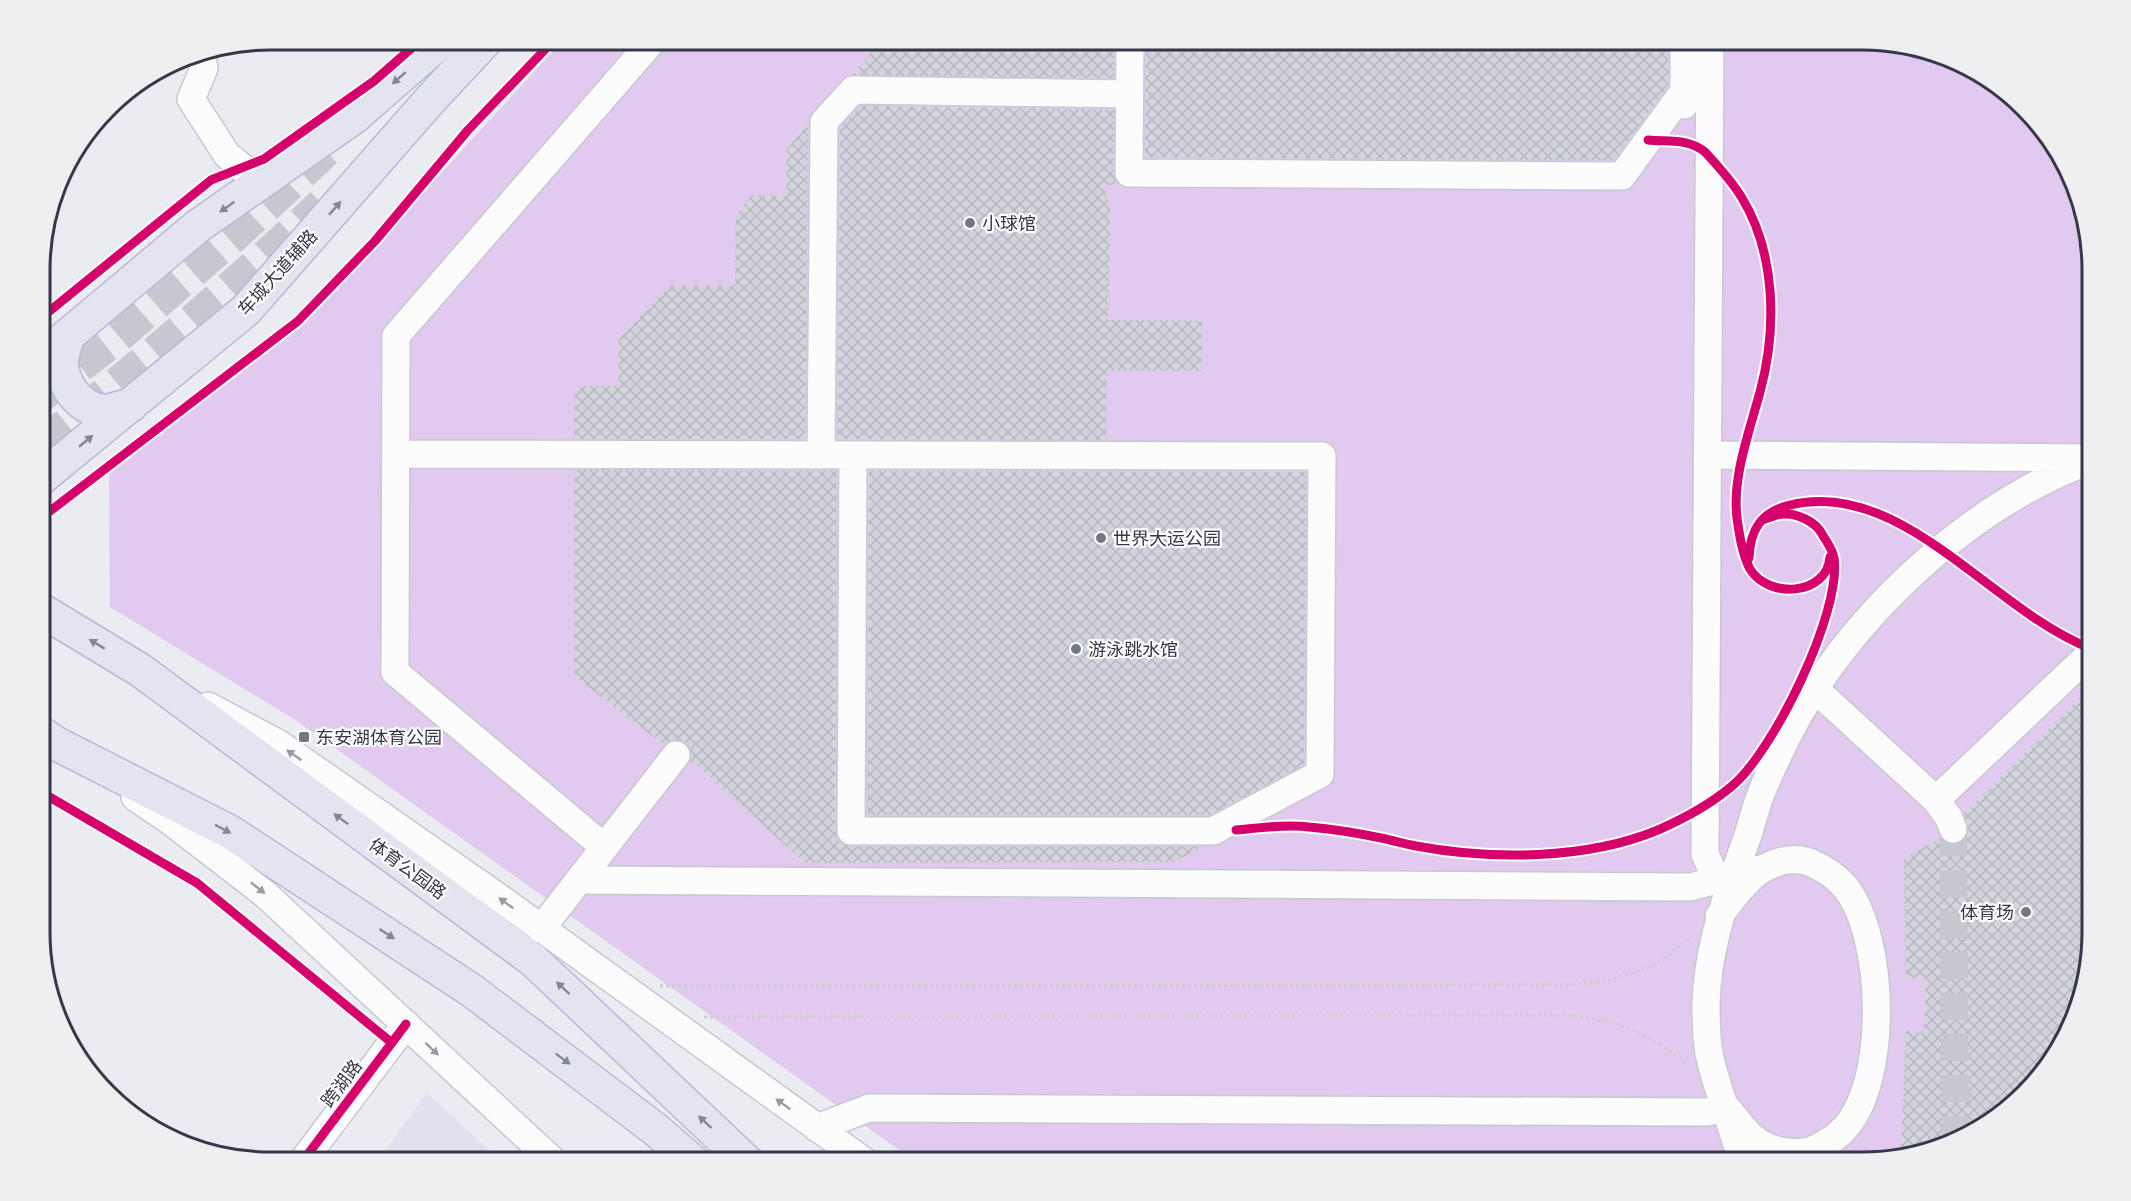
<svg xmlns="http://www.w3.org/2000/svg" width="2131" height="1201" font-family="'Golos Text','Noto Sans SC',sans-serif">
	<defs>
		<pattern id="building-cross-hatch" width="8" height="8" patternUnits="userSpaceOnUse" patternTransform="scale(1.5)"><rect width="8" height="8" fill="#d3d4dc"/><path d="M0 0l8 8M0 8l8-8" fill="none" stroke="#b6b7be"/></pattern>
	</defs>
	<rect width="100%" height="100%" fill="#ebebf2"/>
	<path fill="#e0e0ee" d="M427 1093 502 1162H377Z"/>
	<path fill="#e2c9ef" d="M564 39H1861L1921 47 1976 70 2053 142 2080 196 2091 254 2092 946 2061 1046 2025 1094 1977 1131 1876 1162H916L297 721 110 607 109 468 337 287Z"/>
	<path fill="url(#building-cross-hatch)" d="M883 39H1114V78L852 75Z
		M1146 39H1668V86L1614 160 1145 157Z
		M860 106 1114 110 1113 173 1115 180 1120 185H1103L1110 206 1108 320 1202 321V371L1107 370 1106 440 837 439 840 128Z
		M808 124 805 439H574V397L582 386H619V339L669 286H735L736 215 752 195 787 196V149Z
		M574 470 837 471 835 831 837 838 843 844 851 847H1203L1173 862 805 863 696 764 690 762 691 750 686 743 678 739 670 741 664 745 574 676Z
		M869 471 1306 472 1304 765 1209 815H867Z
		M2092 686V946L2061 1046 2025 1094 1977 1131 1901 1154 1906 1031 1924 1033 1926 979 1906 977 1904 858 1940 838 1951 845 1958 844 1965 840 1969 831 1964 814Z"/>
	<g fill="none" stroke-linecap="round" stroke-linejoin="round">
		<path stroke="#c7c7d0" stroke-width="27" stroke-dasharray="27 14" stroke-linecap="butt" d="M1953 829 1956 1137"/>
		<path stroke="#c7c7d0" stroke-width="33" stroke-dasharray="33 16" stroke-linecap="butt" d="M41 396 114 340 234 236 329 148
			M41 445C138 368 232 289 322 204"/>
		<g stroke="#c7c8d2" stroke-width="30">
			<path id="minor" d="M1130 39 1129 173 1622 176 1684 91
				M1684 39V105
				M1710 39 1705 854 1716 879
				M201 53 204 68 191 99 227 155 242 167 257 185
				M396 454 1322 456 1320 774 1213 831H851L853 455
				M821 455 824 122 853 90 1129 94
				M1708 455 2088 458
				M1815 689 1936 800 1949 818 1953 829
				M208 706 279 744 494 894 865 1162
				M135 797 169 820 265 894 554 1162
				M1936 800 2092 652
				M604 847 395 672 396 336 654 39
				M579 880 1690 887 1760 869
				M541 929 676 755
				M817 1128 869 1108 1708 1112 1726 1107C1735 1117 1743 1130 1753 1138 1770 1152 1797 1157 1817 1148 1827 1143 1836 1138 1843 1130 1889 1084 1885 938 1846 888 1836 876 1824 868 1809 862 1792 856 1773 862 1758 872 1742 884 1731 901 1719 916
				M302 1162 406 1024
				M1742 1162C1733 1127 1718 1093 1710 1058 1706 1041 1706 1020 1706 1003 1708 946 1725 902 1743 849 1749 834 1753 817 1758 802 1765 781 1776 759 1786 739 1844 621 1967 506 2091 460"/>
		</g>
		<g stroke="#b7b8d6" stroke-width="36">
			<path id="major" d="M68 336C64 347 60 358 62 369 66 389 81 409 103 411 111 412 123 406 131 405
				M41 358 198 226 354 117 443 39
				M41 478 246 310 430 100 487 39
				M41 610 140 670 533 960 747 1162
				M41 733 57 744 230 832 471 990 655 1129 693 1162"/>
		</g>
		<path stroke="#cbccd2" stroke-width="3" stroke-dasharray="3 3" stroke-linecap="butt" d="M660 986 1568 985 1607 981 1652 966 1692 938
			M704 1017 1566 1015C1588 1018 1611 1020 1631 1029 1651 1038 1669 1051 1687 1064"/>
		<use href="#minor" stroke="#fcfcfd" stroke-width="27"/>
		<use href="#major" stroke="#e4e4f1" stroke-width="33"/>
		<g stroke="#fff" stroke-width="13">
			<path id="cycleway" d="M1648 140C1668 142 1688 138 1705 152 1718 166 1732 181 1742 198 1776 254 1777 330 1760 392 1749 433 1730 482 1738 525 1740 539 1743 556 1750 569 1768 599 1827 596 1830 557
				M41 318 211 180 264 159 374 81 422 39
				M41 518 298 321 375 241 468 130 555 39
				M1749 558C1750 530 1761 512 1790 505 1903 478 1993 612 2092 649
				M41 792 197 883 392 1043
				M1236 830C1260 828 1285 824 1309 827 1332 829 1357 833 1381 838 1392 840 1404 844 1416 846 1491 860 1586 860 1658 830 1683 819 1711 804 1732 786 1773 752 1842 612 1834 558 1833 550 1826 541 1822 534 1816 522 1797 513 1784 514 1777 514 1768 518 1762 520
				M302 1162 406 1024"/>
		</g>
		<use href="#cycleway" stroke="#d6006c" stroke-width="9"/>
	</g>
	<defs><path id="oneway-solid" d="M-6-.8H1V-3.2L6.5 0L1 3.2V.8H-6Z" transform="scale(1.5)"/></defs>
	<g fill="#848595">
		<use href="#oneway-solid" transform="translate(399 78) rotate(139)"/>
		<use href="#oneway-solid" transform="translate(227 207) rotate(145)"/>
		<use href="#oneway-solid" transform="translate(335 208) rotate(-49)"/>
		<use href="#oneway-solid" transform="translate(86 441) rotate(-40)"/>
		<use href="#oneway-solid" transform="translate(97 644) rotate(-149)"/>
		<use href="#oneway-solid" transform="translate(341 819) rotate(-144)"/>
		<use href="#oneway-solid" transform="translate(223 829) rotate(28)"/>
		<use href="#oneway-solid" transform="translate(387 934) rotate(33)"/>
		<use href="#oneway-solid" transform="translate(563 988) rotate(-137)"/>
		<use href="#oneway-solid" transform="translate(563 1059) rotate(37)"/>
		<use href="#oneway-solid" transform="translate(705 1122) rotate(-137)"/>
	</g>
	<g fill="#999aa4">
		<use href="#oneway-solid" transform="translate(294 755) rotate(-145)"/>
		<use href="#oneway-solid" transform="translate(258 888) rotate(38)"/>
		<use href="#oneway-solid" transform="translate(506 903) rotate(-144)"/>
		<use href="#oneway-solid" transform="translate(432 1049) rotate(43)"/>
		<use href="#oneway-solid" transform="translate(783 1104) rotate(-144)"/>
	</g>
	<g fill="#757785" stroke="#fff" stroke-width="2">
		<circle cx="970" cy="223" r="6"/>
		<circle cx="1101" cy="538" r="6"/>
		<circle cx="1076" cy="649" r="6"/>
		<rect x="298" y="731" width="12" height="12" rx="3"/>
		<circle cx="2026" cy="912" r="6"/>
	</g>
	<g text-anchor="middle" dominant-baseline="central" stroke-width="4.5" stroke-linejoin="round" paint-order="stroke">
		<g font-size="18" fill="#36384a" stroke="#fff" text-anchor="start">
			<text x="982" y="223">小球馆</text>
			<text x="1113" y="538">世界大运公园</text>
			<text x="1088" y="649">游泳跳水馆</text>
			<text x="316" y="737">东安湖体育公园</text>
			<text x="2014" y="912" text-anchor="end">体育场</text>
		</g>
		<g font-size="18" fill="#36384a" stroke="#fff">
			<text transform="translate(277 272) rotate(-48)">车城大道辅路</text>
			<text transform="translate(408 868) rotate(36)">体育公园路</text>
			<text transform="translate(341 1083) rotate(-53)">跨湖路</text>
		</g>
	</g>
	<path d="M0 0H2131V1201H0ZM270 50H1862A220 220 0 0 1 2082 270V932A220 220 0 0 1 1862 1152H270A220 220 0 0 1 50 932V270A220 220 0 0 1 270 50Z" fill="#efeff1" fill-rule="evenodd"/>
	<path fill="none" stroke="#36384a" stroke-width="3" d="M270 50H1862A220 220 0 0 1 2082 270V932A220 220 0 0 1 1862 1152H270A220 220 0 0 1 50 932V270A220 220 0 0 1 270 50Z"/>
</svg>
